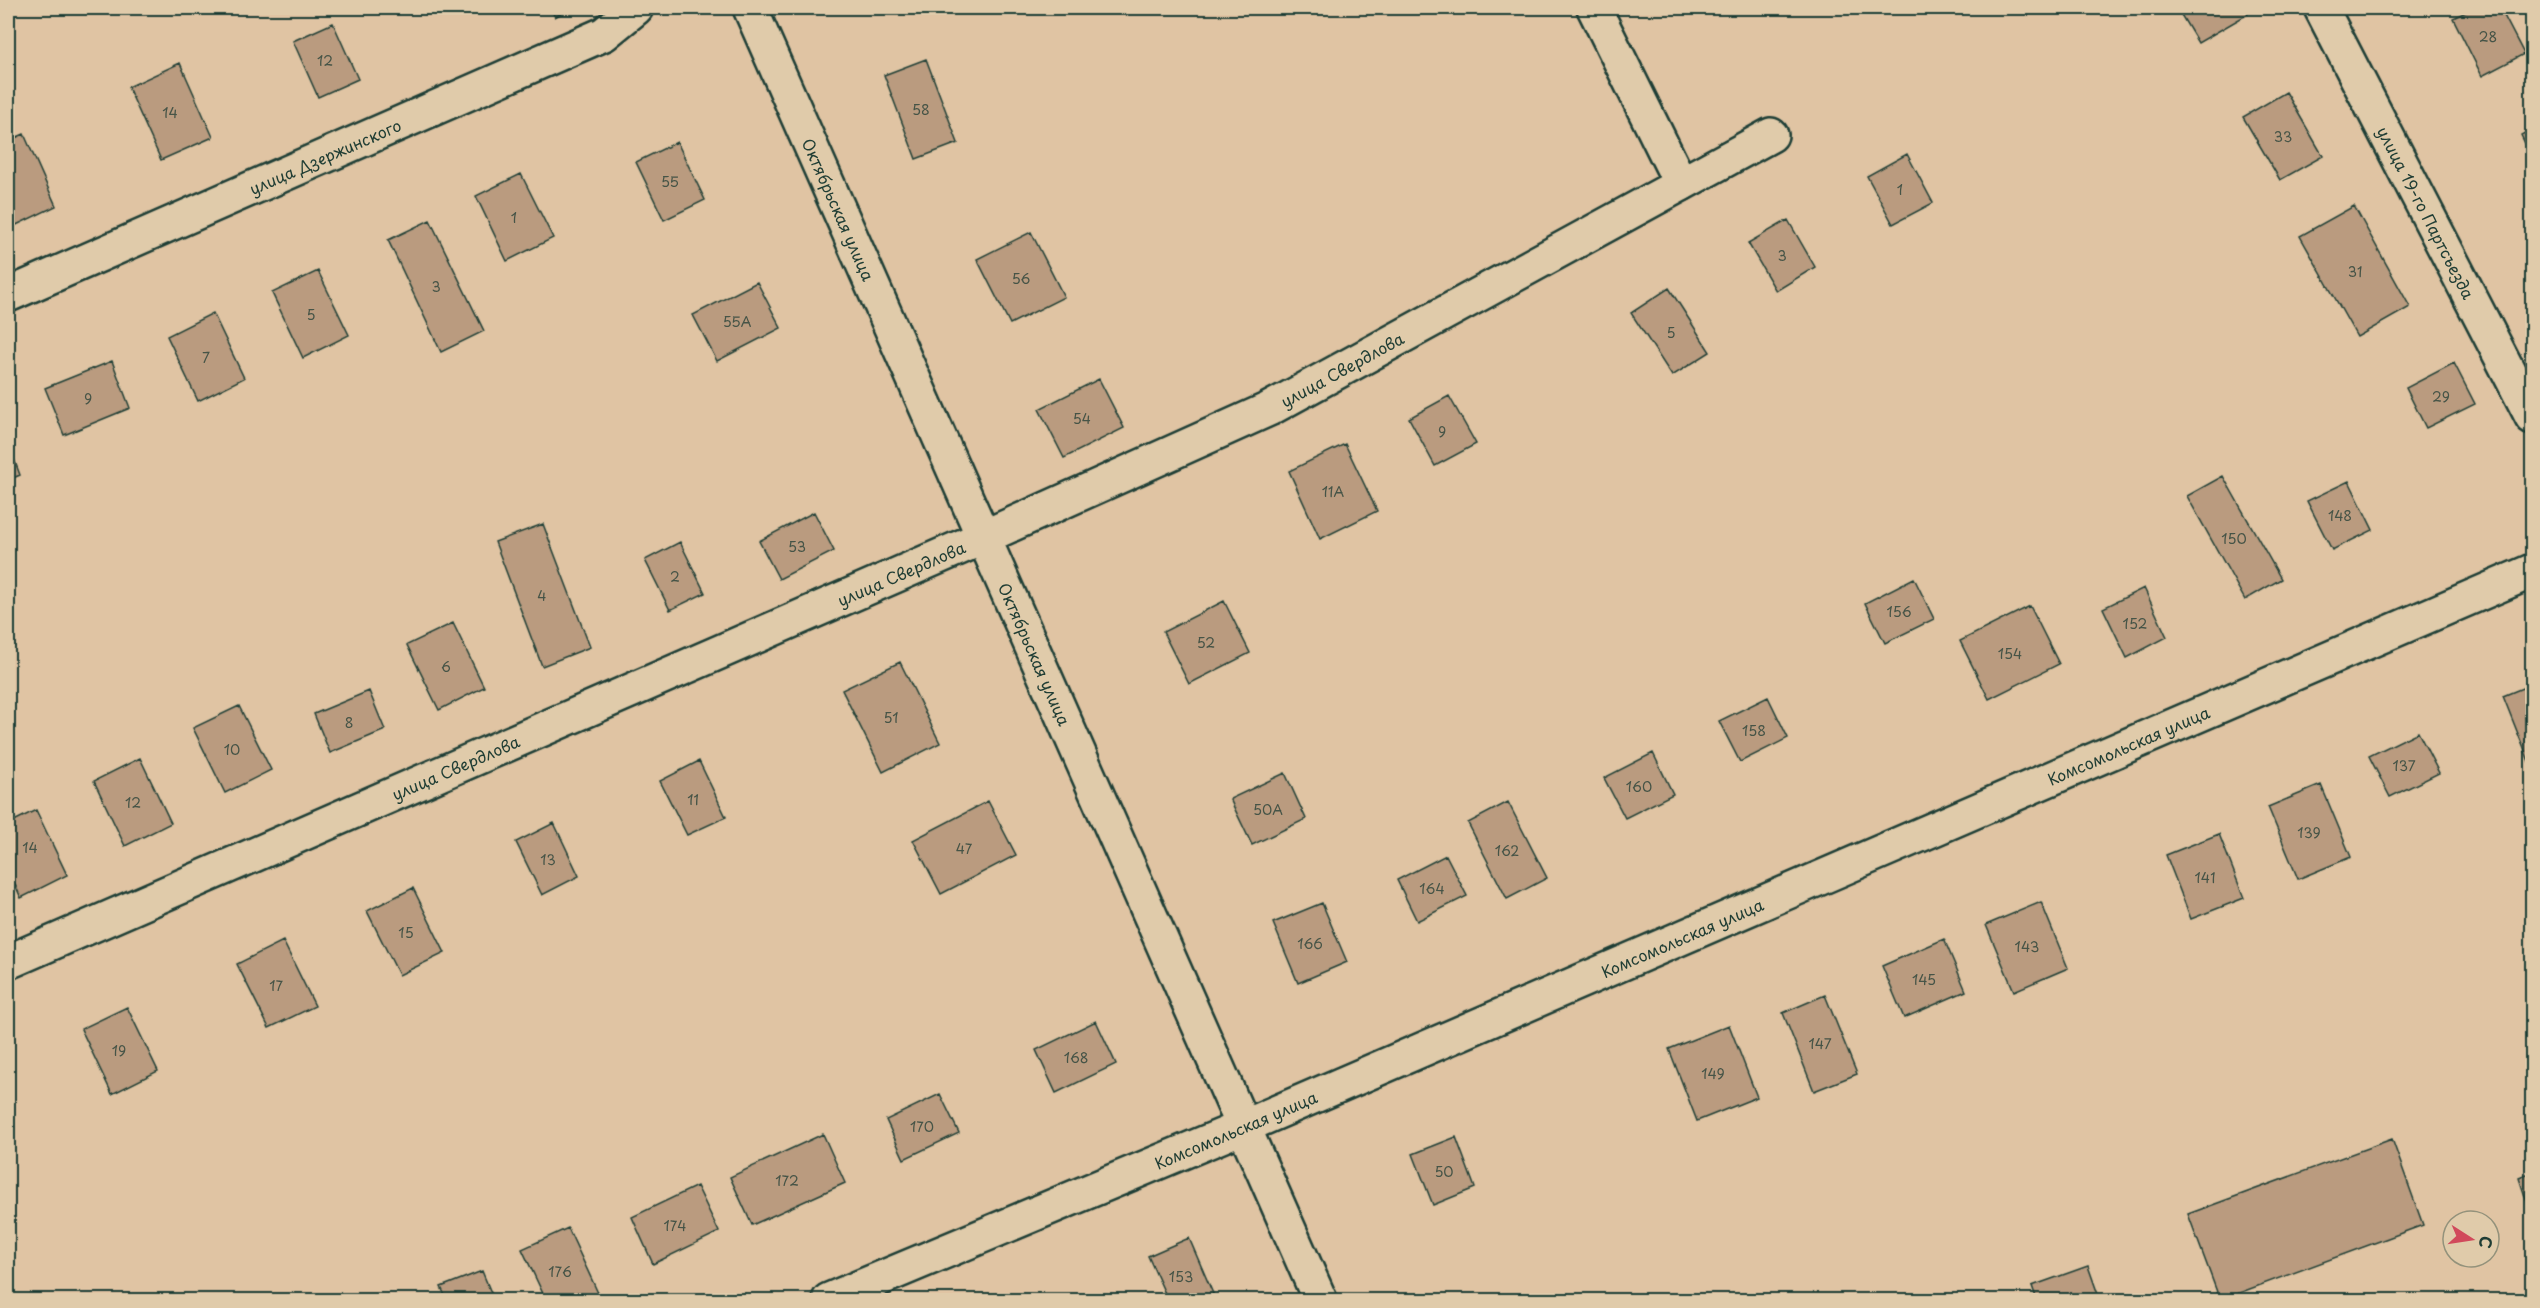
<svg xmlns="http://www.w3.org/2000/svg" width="2540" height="1308" font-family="'Playpen Sans',sans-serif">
	<rect width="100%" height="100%" fill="#e0c4a3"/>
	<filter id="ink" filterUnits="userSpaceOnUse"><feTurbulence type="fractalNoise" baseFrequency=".0167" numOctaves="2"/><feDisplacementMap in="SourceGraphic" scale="12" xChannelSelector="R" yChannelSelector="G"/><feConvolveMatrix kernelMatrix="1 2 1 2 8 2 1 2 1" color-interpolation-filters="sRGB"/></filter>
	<g filter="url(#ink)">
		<path fill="#ba9b7f" stroke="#1f3d34" stroke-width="1.5" d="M550 8H571L555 17Z
			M2177 8H2244L2248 14 2198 43Z
			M2474 8H2500L2524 54 2482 76 2453 18Z
			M333 23 358 79 318 97 293 41Z
			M926 59 958 143 916 159 884 75Z
			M180 63 213 137 161 160 128 87Z
			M2286 92 2323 156 2280 180 2243 117Z
			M2532 129V158L2521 135Z
			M24 134 56 206 8 229V141Z
			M677 142 705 200 664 220 636 162Z
			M1907 154 1933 203 1893 224 1867 176Z
			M521 174 553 238 507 261 476 196Z
			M2354 206 2410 307 2357 337 2300 236Z
			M430 220 484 331 441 352 388 240Z
			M1788 220 1815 267 1776 291 1748 243Z
			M1031 232 1064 297 1010 324 977 259Z
			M318 271 349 335 303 358 272 293Z
			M757 282 781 328 717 361 693 315Z
			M1669 288 1710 352 1672 376 1631 313Z
			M213 313 244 378 198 401 167 336Z
			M112 361 130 408 64 435 45 388Z
			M2454 363 2475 404 2426 428 2406 388Z
			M1099 379 1124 428 1064 458 1039 409Z
			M1449 396 1476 444 1435 466 1409 418Z
			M8 443 20 475 8 480Z
			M1345 444 1377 511 1320 539 1289 471Z
			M2223 476 2281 579 2245 600 2187 496Z
			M2349 481 2373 530 2332 550 2307 501Z
			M814 512 834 551 779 579 759 541Z
			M543 524 590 647 542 666 495 542Z
			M680 542 705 593 670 610 645 560Z
			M1914 578 1934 619 1885 643 1865 603Z
			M2144 588 2167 637 2127 658 2103 608Z
			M1224 601 1250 653 1189 684 1163 632Z
			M2030 606 2059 664 1989 699 1960 641Z
			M453 623 484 687 439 710 407 645Z
			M900 662 940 743 883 772 842 690Z
			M2532 684V769L2503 696Z
			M369 691 385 730 330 753 314 714Z
			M1768 697 1788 738 1740 762 1719 721Z
			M239 706 271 770 225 793 193 728Z
			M2418 732 2439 773 2390 797 2369 756Z
			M1653 753 1673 794 1625 818 1604 778Z
			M140 758 171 823 125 846 94 781Z
			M699 761 726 817 687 835 660 781Z
			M1285 773 1306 819 1252 845 1230 799Z
			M2321 785 2351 857 2298 879 2268 807Z
			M988 801 1016 855 941 894 913 840Z
			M1508 802 1547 878 1507 899 1468 823Z
			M36 810 67 875 21 898 8 869V824Z
			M554 823 579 876 542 895 516 842Z
			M2219 834 2244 898 2191 919 2166 855Z
			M1446 855 1467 896 1417 921 1397 880Z
			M413 888 445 953 399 975 367 911Z
			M2041 902 2068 968 2014 991 1986 925Z
			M1322 903 1347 962 1298 983 1273 923Z
			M1944 939 1966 991 1904 1018 1882 966Z
			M283 941 315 1006 269 1028 237 964Z
			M1825 995 1857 1074 1814 1091 1783 1013Z
			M127 1007 158 1071 112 1094 81 1029Z
			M1096 1021 1116 1064 1056 1093 1036 1050Z
			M1729 1025 1757 1097 1697 1121 1669 1049Z
			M940 1094 959 1133 904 1159 886 1120Z
			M823 1134 845 1183 752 1225 730 1177Z
			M1456 1137 1475 1188 1433 1205 1413 1154Z
			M2392 1139 2423 1225 2220 1300 2188 1214Z
			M2532 1173V1218L2519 1178Z
			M697 1186 719 1232 653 1264 632 1217Z
			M568 1228 598 1293 582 1300H546L522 1249Z
			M1189 1238 1214 1296 1204 1300H1168L1148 1256Z
			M2088 1266 2100 1300H2037L2032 1286Z
			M482 1271 494 1300H447L441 1287Z"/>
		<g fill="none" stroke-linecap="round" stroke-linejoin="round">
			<g stroke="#1f3d34" stroke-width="38">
				<g id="minor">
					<path id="s1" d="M750 8 1320 1300"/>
					<path d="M1594 8 1681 184"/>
					<path id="s2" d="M2321 8 2532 417"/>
					<path id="s3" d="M8 295 604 34 636 8"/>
					<path id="s4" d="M8 962 984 537 1269 409 1771 135"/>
					<path id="s5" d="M829 1300 1245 1126 2532 571"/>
				</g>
			</g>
			<use href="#minor" stroke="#e0cbaa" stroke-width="33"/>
		</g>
	</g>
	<g text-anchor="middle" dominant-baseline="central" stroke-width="5" stroke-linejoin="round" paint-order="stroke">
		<g font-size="14" fill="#465447">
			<text x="2488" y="36">28</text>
			<text x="325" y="60">12</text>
			<text x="921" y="109">58</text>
			<text x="170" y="112">14</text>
			<text x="2283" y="136">33</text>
			<text x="670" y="181">55</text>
			<text x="1900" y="189">1</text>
			<text x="514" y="217">1</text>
			<text x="1782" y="255">3</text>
			<text x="2355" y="271">31</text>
			<text x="1021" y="278">56</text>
			<text x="436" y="286">3</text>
			<text x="311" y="314">5</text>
			<text x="737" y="321">55А</text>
			<text x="1671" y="332">5</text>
			<text x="206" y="357">7</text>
			<text x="2441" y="396">29</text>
			<text x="88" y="398">9</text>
			<text x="1082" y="418">54</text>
			<text x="1442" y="431">9</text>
			<text x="1333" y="491">11А</text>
			<text x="2340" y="515">148</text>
			<text x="2234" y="538">150</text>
			<text x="797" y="546">53</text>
			<text x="675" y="576">2</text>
			<text x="542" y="595">4</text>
			<text x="1899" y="611">156</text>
			<text x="2135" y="623">152</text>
			<text x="1206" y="642">52</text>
			<text x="2010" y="653">154</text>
			<text x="446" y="666">6</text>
			<text x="891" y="717">51</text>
			<text x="349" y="722">8</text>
			<text x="1754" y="730">158</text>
			<text x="232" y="749">10</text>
			<text x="2404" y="765">137</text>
			<text x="1639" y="786">160</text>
			<text x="693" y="799">11</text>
			<text x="133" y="802">12</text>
			<text x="1268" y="809">50А</text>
			<text x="2309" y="832">139</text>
			<text x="30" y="847">14</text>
			<text x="964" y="848">47</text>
			<text x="1507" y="850">162</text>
			<text x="548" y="859">13</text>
			<text x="2205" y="877">141</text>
			<text x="1432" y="888">164</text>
			<text x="406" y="932">15</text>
			<text x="1310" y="943">166</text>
			<text x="2027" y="946">143</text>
			<text x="1924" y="979">145</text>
			<text x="276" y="985">17</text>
			<text x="1820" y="1043">147</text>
			<text x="119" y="1050">19</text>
			<text x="1076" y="1057">168</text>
			<text x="1713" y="1073">149</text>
			<text x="922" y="1126">170</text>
			<text x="1444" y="1171">50</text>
			<text x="787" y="1180">172</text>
			<text x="675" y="1225">174</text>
			<text x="560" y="1271">176</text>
			<text x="1181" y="1276">153</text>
		</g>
		<g font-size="16" fill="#1f3d34" stroke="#e0cbaa">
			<text stroke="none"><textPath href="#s3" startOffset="346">улица Дзержинского</textPath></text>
			<text stroke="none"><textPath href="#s1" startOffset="220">Октябрьская улица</textPath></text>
			<text stroke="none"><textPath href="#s2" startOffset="230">улица 19-го Партсъезда</textPath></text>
			<text stroke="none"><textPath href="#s4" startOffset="1460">улица Свердлова</textPath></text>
			<text stroke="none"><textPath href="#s4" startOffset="974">улица Свердлова</textPath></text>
			<text stroke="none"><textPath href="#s1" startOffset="706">Октябрьская улица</textPath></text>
			<text stroke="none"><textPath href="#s5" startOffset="1413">Комсомольская улица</textPath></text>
			<text stroke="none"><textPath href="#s4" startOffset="488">улица Свердлова</textPath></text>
			<text stroke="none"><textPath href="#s5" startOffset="927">Комсомольская улица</textPath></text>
			<text stroke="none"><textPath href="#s5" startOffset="441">Комсомольская улица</textPath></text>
		</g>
	</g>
	<rect width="2540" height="1308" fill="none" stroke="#e0cbaa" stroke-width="30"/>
	<rect x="15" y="15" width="2510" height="1278" fill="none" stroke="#1f3d34" stroke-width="2" filter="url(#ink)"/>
	<g transform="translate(2471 1239) rotate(102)"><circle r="28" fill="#e0cbaa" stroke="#93927b" stroke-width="1.5"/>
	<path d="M0-4.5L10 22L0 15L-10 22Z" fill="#d1495b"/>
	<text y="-9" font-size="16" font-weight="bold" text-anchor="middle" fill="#1f3d34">С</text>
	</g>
</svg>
